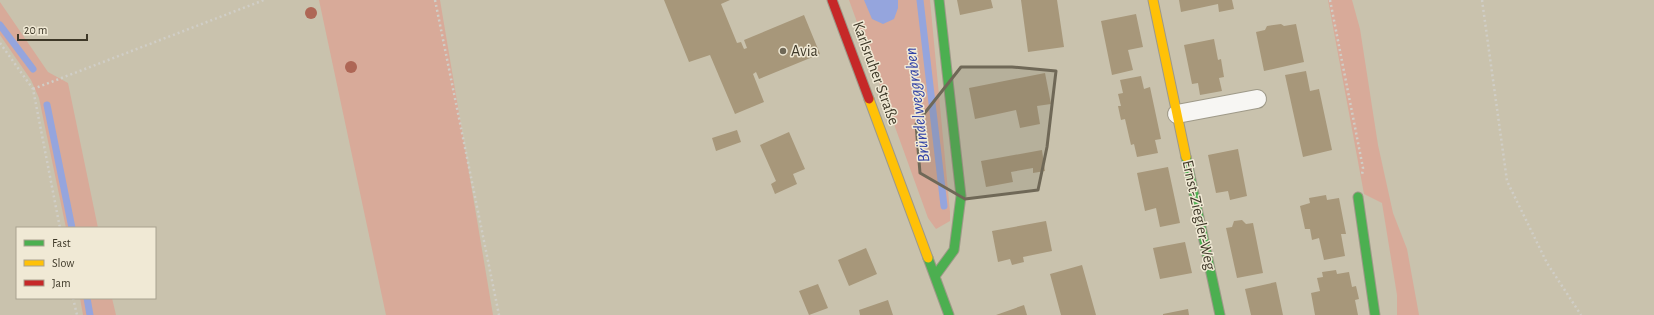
<svg xmlns="http://www.w3.org/2000/svg" width="1654" height="315" font-family="'Alegreya Sans',sans-serif">
	<rect width="100%" height="100%" fill="#c9c2ad"/>
	<path fill="#d8aa99" d="M319 0H440L493 315H386Z
		M849 0H930L950 212V221L936 229 928 218Z
		M1328 0H1352L1360 29 1378 145 1393 213 1407 249 1419 315H1397V295L1382 203 1364 194Z
		M0 2 48 72 68 83 98 228H66L39 98 31 80 0 35Z
		M80 298H112L116 315H83Z"/>
	<path fill="#95a5dd" d="M864 0H898V8L894 19 883 24 872 19Z"/>
	<g fill="none" stroke-linecap="round" stroke-linejoin="round">
		<path stroke="#95a5dd" stroke-width="7" d="M920 0 944 206
			M0 25 33 69
			M47 105 72 228
			M87 298 90 315"/>
	</g>
	<path fill="#a7977a" d="M664 0H730L721 4 737 43 741 42 744 49 747 48 744 40 804 15 820 54 759 79 756 72 753 74 764 102 735 114 710 55 689 62Z
		M957 0H991L993 8 960 15Z
		M1021 0H1057L1064 47 1028 52Z
		M1179 0H1232L1234 9 1219 12 1218 4 1181 12Z
		M1136 14 1143 47 1128 50 1133 70 1112 75 1101 21Z
		M1281 24 1284 26 1296 24 1304 62 1264 71 1256 32 1265 30 1267 26Z
		M1214 39 1218 60 1221 59 1224 77 1219 78 1222 91 1200 95 1198 83 1192 84 1184 45Z
		M1306 71 1310 91 1319 89 1332 150 1303 157 1285 75Z
		M1045 73 1051 104 1037 106 1040 124 1020 128 1016 110 975 119 969 88Z
		M1141 76 1144 89 1150 87 1161 139 1155 140 1158 153 1137 157 1134 144 1131 145 1125 119 1121 120 1118 106H1121L1118 94 1123 93 1120 80Z
		M737 130 741 142 716 151 712 138Z
		M789 132 805 169 793 174 797 184 775 194 771 184 776 181 760 145Z
		M1238 149 1247 196 1230 200 1228 191 1216 193 1208 155Z
		M1042 150 1045 171 1033 173V168L1011 172 1013 182 986 187 981 161Z
		M1168 167 1180 223 1160 227 1156 208 1145 211 1137 173Z
		M1326 195 1327 200 1339 198 1346 234H1341L1345 256 1324 260 1319 238 1312 240 1310 229H1305L1300 206 1310 203 1309 198Z
		M1242 220 1246 224 1253 223 1263 273 1237 278 1226 228 1232 227 1234 221Z
		M1046 221 1052 251 1023 257 1024 262 1012 265 1010 259 998 262 992 231Z
		M1185 242 1192 273 1160 279 1153 248Z
		M866 248 877 274 849 286 838 260Z
		M1082 265 1096 315H1061L1050 274Z
		M1336 270 1337 274 1349 272 1352 287 1356 286 1359 299 1355 300 1358 315H1315L1311 293 1320 291 1317 278 1323 277 1322 272Z
		M1276 282 1283 315H1251L1245 289Z
		M818 284 828 308 809 315 799 291Z
		M888 300 893 315H860L859 310Z
		M1024 305 1027 315H996Z
		M1188 309 1189 315H1163V314Z"/>
	<g fill="none" stroke-linecap="round" stroke-linejoin="round">
		<g stroke="#9e9988" stroke-width="20">
			<path id="street" d="M1177 114 1257 99"/>
		</g>
		<g stroke="#9e9988" stroke-width="11">
			<path id="fast" d="M1186 157 1220 315
				M1358 197 1375 315
				M928 258 949 315
				M935 276 954 250 961 196 939 0"/>
		</g>
		<g stroke="#9e9988" stroke-width="11">
			<path id="slow" d="M1153 0 1186 157
				M869 99 928 258"/>
		</g>
		<g stroke="#9e9988" stroke-width="11">
			<path id="jam" d="M832 0 869 99"/>
		</g>
		<path stroke="#d0cec7" stroke-width="2.5" stroke-dasharray="2 3" stroke-linecap="butt" d="M435 0 499 315
			M1330 0 1363 168 1362 175
			M1482 0 1507 181 1547 263 1581 315
			M0 43 33 89 60 228
			M33 89 264 0
			M73 298 77 315"/>
		<use href="#street" stroke="#f7f6f3" stroke-width="18"/>
		<use href="#fast" stroke="#4caf50" stroke-width="9"/>
		<use href="#slow" stroke="#ffc107" stroke-width="9"/>
		<use href="#jam" stroke="#c62828" stroke-width="9"/>
	</g>
	<g fill="#ae6655">
		<circle cx="311" cy="13" r="6"/>
		<circle cx="351" cy="67" r="6"/>
	</g>
	<path fill="#6f6857" fill-opacity="0.2" stroke="#6f6857" stroke-width="3" stroke-linejoin="round" d="M961 67H1012L1056 71 1047 147 1038 190 965 199 920 173 916 124Z"/>
	<circle fill="#6f6857" stroke="#f0e9d5" stroke-width="1.5" cx="783" cy="51" r="4"/>
	<g text-anchor="middle" dominant-baseline="central" stroke-width="3" stroke-linejoin="round" paint-order="stroke">
		<g font-size="16" fill="#3e3828" stroke="#f0e9d5" text-anchor="start">
			<text x="791" y="51">Avia</text>
		</g>
		<g font-size="16" fill="#3e3828" stroke="#f0e9d5">
			<text transform="translate(876 73) rotate(70)">Karlsruher Straße</text>
			<text transform="translate(1199 215) rotate(78)">Ernst-Ziegler-Weg</text>
		</g>
		<g font-size="17" font-style="italic" fill="#3041a6" stroke="#f0e9d5">
			<text transform="translate(917 105) rotate(-97)">Bründelweggraben</text>
		</g>
	</g>
	<rect x="16" y="227" width="140" height="72" fill="#f0e9d5" stroke="#a9a290"/>
	<rect x="24" y="240" width="20" height="6" fill="#4caf50" stroke="#a9a290"/>
	<text x="52" y="247" font-size="12" fill="#3e3828">Fast</text>
	<rect x="24" y="260" width="20" height="6" fill="#ffc107" stroke="#a9a290"/>
	<text x="52" y="267" font-size="12" fill="#3e3828">Slow</text>
	<rect x="24" y="280" width="20" height="6" fill="#c62828" stroke="#a9a290"/>
	<text x="52" y="287" font-size="12" fill="#3e3828">Jam</text>
	<path d="M18 34v6h69v-6" fill="none" stroke="#3e3828" stroke-width="2"/>
	<text x="24" y="34" font-size="12" fill="#3e3828" stroke="#f0e9d5" stroke-width="3" paint-order="stroke">20 m</text>
</svg>
